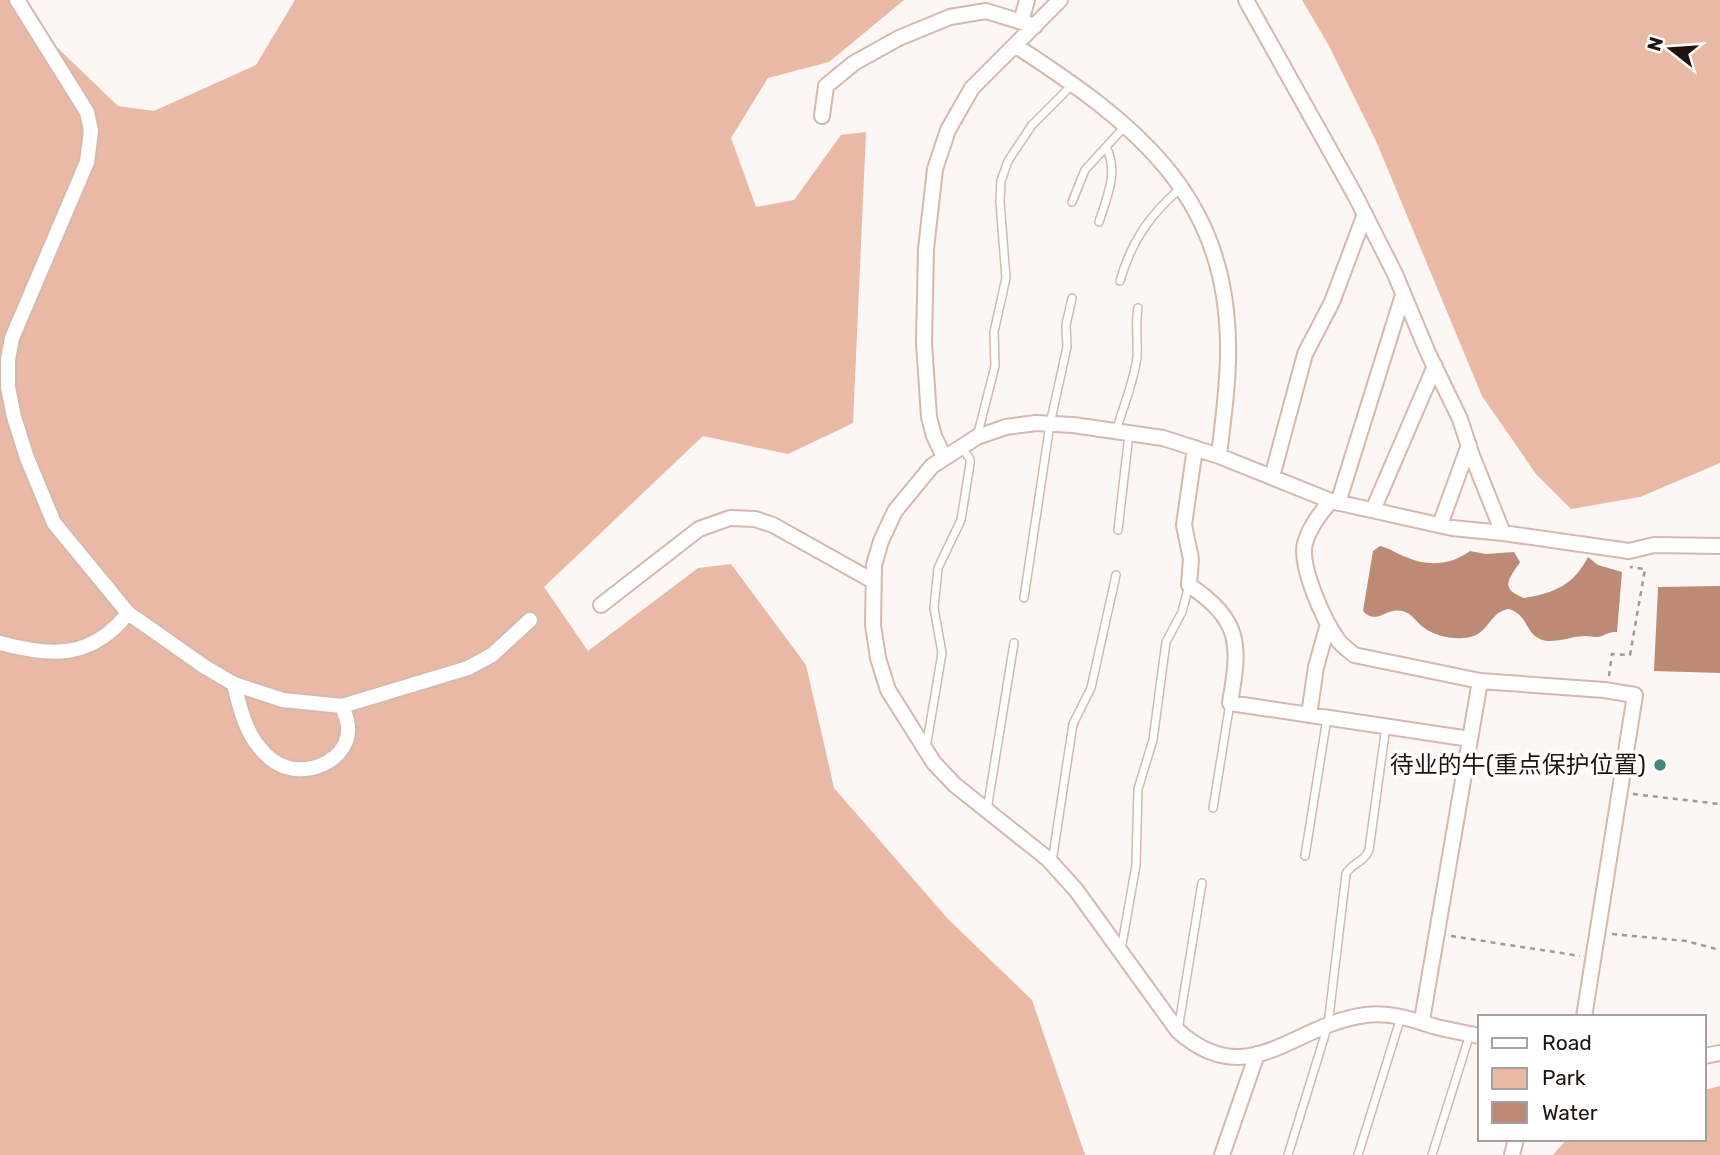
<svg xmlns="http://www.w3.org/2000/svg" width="1720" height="1155" font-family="Rubik,'Noto Sans SC',sans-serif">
	<rect width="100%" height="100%" fill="#fcf6f4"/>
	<path fill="#e9b9a6" d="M0 0H8L118 106 154 111 256 65 295 0H904L829 62 768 78 731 138 756 207 794 200 841 135 866 132 853 423 788 454 703 436 544 587 588 651 698 568 731 564 806 665 834 788 948 919 1032 1000 1085 1155H0Z
		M1302 0H1720V463L1640 497 1571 509 1536 474 1482 396 1376 141 1328 44Z
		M1720 1086V1155H1553L1567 1139H1704V1090Z"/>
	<path fill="#bd8a76" d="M1380 546C1390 548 1397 554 1406 557 1428 567 1451 565 1470 551L1486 554 1514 552 1520 562C1510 578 1498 588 1524 598 1554 593 1574 585 1588 557L1598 565 1622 572 1617 632C1610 632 1608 633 1602 636 1597 638 1590 636 1585 636 1572 636 1552 645 1540 639 1525 632 1528 615 1509 609 1492 611 1489 629 1476 635 1461 642 1435 637 1423 627 1415 621 1412 613 1402 611 1385 607 1377 626 1363 611L1373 551Z
		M1720 586V673L1654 671 1658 587Z"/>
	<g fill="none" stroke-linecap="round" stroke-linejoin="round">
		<g stroke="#d4b9af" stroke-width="10">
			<path id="lane" d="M1072 202 1085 170 1126 125
				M1099 222C1107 197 1119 171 1106 147
				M1120 281C1131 242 1150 214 1181 188
				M1116 431C1123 407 1134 382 1137 357 1138 340 1135 325 1138 308
				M977 437 995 366 994 332 1006 278 1000 202 1001 181 1008 161 1032 125 1073 84
				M1118 530 1129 434
				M1024 598 1050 424 1067 347 1066 325 1072 298
				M926 748 942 653 934 608 938 568 961 520 970 464V459L961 446
				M1213 808 1230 703
				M987 810 1014 643
				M1305 856 1327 718
				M1052 862 1073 724 1091 688 1116 575
				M1121 950 1136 865 1138 789 1153 740 1166 642 1182 612 1189 585
				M1178 1030 1202 883
				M1288 1155 1328 1025 1346 874C1351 863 1364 863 1369 850L1386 726
				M1358 1155 1401 1017
				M1432 1155 1470 1034"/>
		</g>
		<g stroke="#d4b9af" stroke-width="18">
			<path id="street" d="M17 0 87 112 91 131 87 162 12 338 8 359V387L14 417 27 458 54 523 128 613 205 667 234 684 283 700 342 706 468 668 492 655 530 620
				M1246 0 1355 195 1395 274 1428 353 1460 419 1471 453 1503 533
				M1021 22 1027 0
				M1016 46C1133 122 1226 192 1228 344 1229 381 1223 419 1219 456
				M822 116 826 86 854 63 899 38 950 17 986 11 1035 26
				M1195 448 1184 525 1191 559 1189 585C1242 621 1240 645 1230 703L1470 739
				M944 457 934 436 929 417 924 343 926 249 935 169 948 130 972 88 1060 0
				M1272 477 1305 354 1332 302 1365 214
				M1331 501C1320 513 1310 526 1305 543 1299 566 1324 621 1338 640 1342 646 1349 650 1354 655L1480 681
				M1338 503 1403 295
				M1373 510 1435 366
				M1440 525 1469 445
				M601 605 699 529 730 518 755 519 773 525 873 581
				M0 643C52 657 92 659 128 613
				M234 684C239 705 245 731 260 748 266 756 276 764 286 767 312 776 350 758 348 727 348 720 344 712 342 706
				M1309 715 1316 667 1328 624
				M1422 1020 1480 681 1604 690 1635 695 1584 1017
				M1480 1036C1465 1033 1448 1030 1433 1026 1411 1019 1389 1012 1366 1015 1293 1024 1249 1094 1178 1031L1076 890 1048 859 955 785 934 763 888 690 878 658 873 625 874 565 881 541 895 511 932 466 977 437 1006 427 1036 423 1073 425 1163 438 1219 456 1331 501 1452 528 1503 533 1629 551 1654 545 1720 546
				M1704 1056 1720 1053
				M1222 1155 1257 1054
				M1512 1155 1516 1139"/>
		</g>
		<path stroke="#a19a97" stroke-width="2.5" stroke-dasharray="5 5" stroke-linecap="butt" d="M1609 676 1612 654 1630 655 1645 569 1630 567
			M1633 794 1720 804
			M1612 934 1686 941 1720 950
			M1451 936 1580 956"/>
		<use href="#lane" stroke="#fff" stroke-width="7"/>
		<use href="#street" stroke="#fff" stroke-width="14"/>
	</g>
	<circle fill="#43877a" stroke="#fff" stroke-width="2.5" cx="1660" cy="765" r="7"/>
	<g text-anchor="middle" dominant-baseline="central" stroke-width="7" stroke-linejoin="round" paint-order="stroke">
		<g font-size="24" fill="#1e1511" stroke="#fff" text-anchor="end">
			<text x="1646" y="765">待业的牛(重点保护位置)</text>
		</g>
	</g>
	<rect x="1478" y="1015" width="228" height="126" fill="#ffffff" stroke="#a5a1a0" stroke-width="2"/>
	<rect x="1492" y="1038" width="35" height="10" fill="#ffffff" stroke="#a5a1a0" stroke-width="2"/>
	<text x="1542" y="1050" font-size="21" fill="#1e1511">Road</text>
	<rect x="1492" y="1068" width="35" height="21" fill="#e9b9a6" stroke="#a5a1a0" stroke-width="2"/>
	<text x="1542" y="1085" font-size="21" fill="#1e1511">Park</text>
	<rect x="1492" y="1102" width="35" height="21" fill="#bd8a76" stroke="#a5a1a0" stroke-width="2"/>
	<text x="1542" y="1120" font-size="21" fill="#1e1511">Water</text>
	<g transform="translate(1671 49) rotate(287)" stroke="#ffffff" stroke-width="5" paint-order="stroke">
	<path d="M0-5L12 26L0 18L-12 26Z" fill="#1e1511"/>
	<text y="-10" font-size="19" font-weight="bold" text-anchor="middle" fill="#1e1511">N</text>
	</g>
</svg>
